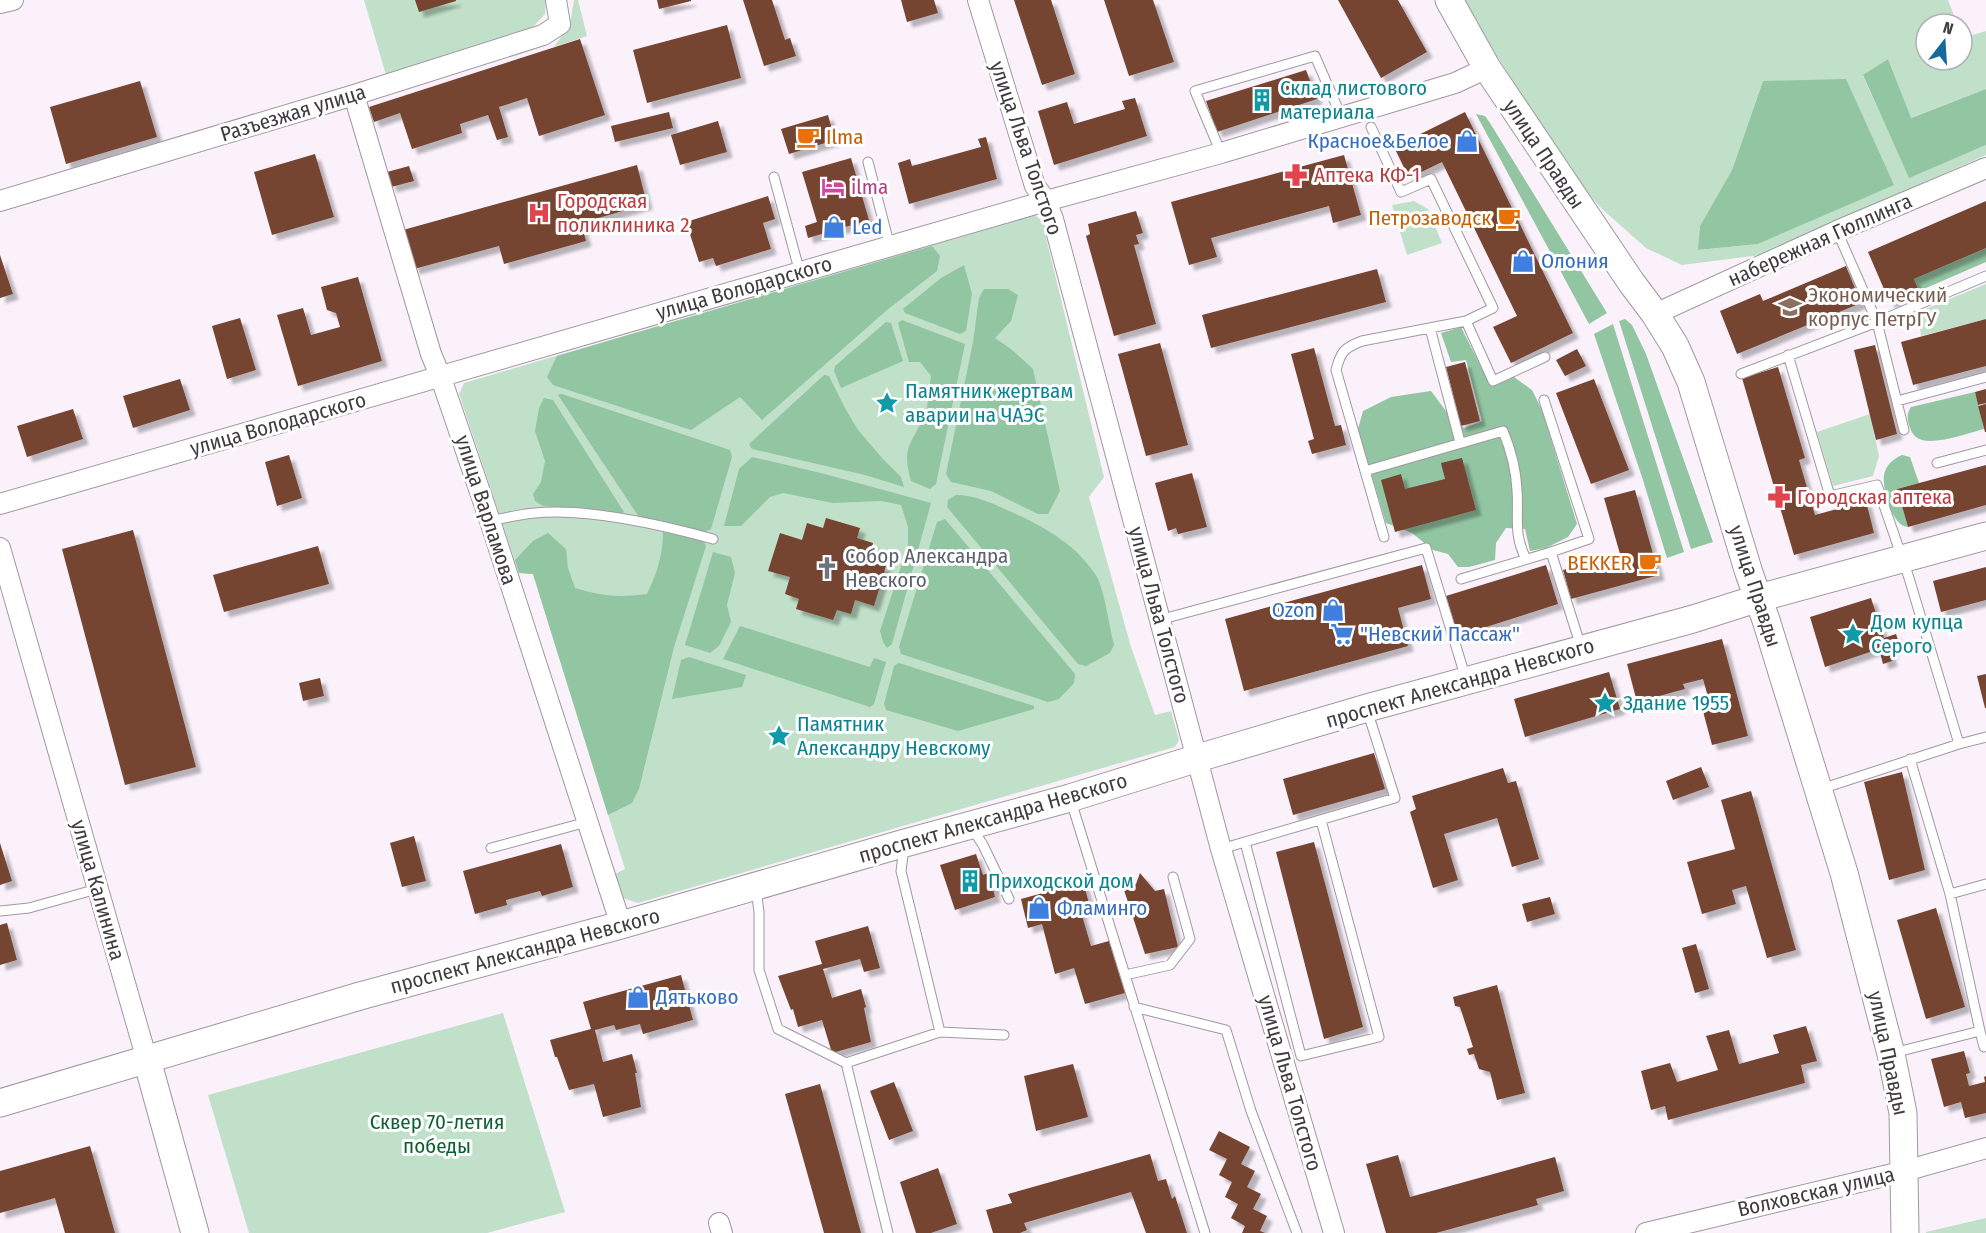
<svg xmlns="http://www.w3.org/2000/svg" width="1986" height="1233" font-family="'Fira Sans Condensed',sans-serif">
	<defs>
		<filter id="shadow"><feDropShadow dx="5.5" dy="5.5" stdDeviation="1.5" flood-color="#0004"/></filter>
	</defs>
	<rect width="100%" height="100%" fill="#faf1fb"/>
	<path fill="#c0e0c9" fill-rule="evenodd" d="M364 0H546L545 14 533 27 386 75Z
		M574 0H578L587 36 554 47 570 24Z
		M1465 0H1948L1957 24H1926V60H1962V38L1986 31V89L1910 118 1888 59 1863 76 1909 177 1986 145V155L1760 255 1682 265 1646 248 1602 209 1576 180 1481 31ZM1763 81 1894 184 1758 244 1699 250 1700 226 1732 170Z
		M1414 201 1428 209 1442 243 1407 255 1392 205Z
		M1035 215 1042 221 1104 477 1089 497 1131 647 1155 715 1171 711 1179 740 1175 747 638 903 620 897 613 875 625 869 533 574 519 573 459 394 464 383Z
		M1986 284V319L1921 336 1918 312Z
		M1870 414 1879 456 1873 476 1833 486 1817 432Z
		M503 1013 565 1212 487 1233H249L208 1095Z
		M1986 1218V1233H1926V1232Z"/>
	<path fill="#92c5a1" d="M1888 59 1911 118 1986 89V145L1909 178 1863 75Z
		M1846 79 1894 185 1758 244 1698 250 1700 226 1732 170 1763 81Z
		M1476 114 1485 116 1490 123 1607 313 1589 324Z
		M932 246 940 256 937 271 887 310 762 420 740 397 691 430 553 385 547 377 557 356Z
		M1986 248V262L1919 291 1914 279Z
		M964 265 972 294 966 331 960 334 905 313 903 309 941 278Z
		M984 289H1008L1018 295 1011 321 995 338 1011 349 1033 369 1060 491 1048 514H1038L991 491 951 482 946 474 973 342 979 298Z
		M1625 319 1632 325 1646 354 1713 542 1691 549 1619 321Z
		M902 320 965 344 936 484 930 489 911 481C901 445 912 445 925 414 929 403 929 388 931 376L920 362H909L898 323Z
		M886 322 891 323 903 361 841 388 834 371 835 366Z
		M1613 324 1684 552 1667 558 1642 477 1594 334Z
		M1461 327 1489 383 1495 386 1514 377 1532 390 1542 410 1577 524 1568 537 1546 548 1530 551 1525 529 1506 528 1496 543 1495 560 1469 567H1458L1448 554 1433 550 1412 533 1386 523 1358 429 1363 411 1391 397 1431 391 1446 411 1464 428 1482 421 1466 360 1451 362 1441 333Z
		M824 375 829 376 845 408 858 430 883 459 901 477 904 487 865 475 752 449 749 444Z
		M1975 392 1984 429C1969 433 1928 448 1916 437 1912 434 1911 430 1909 425 1907 418 1907 413 1911 407Z
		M562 394 730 450 732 457 711 529 704 532 639 517 558 395Z
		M544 398 553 400 624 512 621 514 543 506 535 501 533 494 541 482 545 461 535 431 539 408Z
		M1902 455 1910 457 1919 483 1897 489 1908 527C1892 527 1882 488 1884 475 1886 465 1893 459 1902 455Z
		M752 457 821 473 931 503 892 644 887 648 883 642 880 631 908 545V527L901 505 881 501 833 503 783 493 770 497 741 526H724L739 469Z
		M956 495C974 495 989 502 1005 509 1041 525 1076 543 1097 577 1104 589 1110 630 1114 645L1110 653 1086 666 1078 664 947 507 948 500Z
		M945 519 1075 674 1074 683 1059 699 1048 702 901 654 899 647 937 522Z
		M663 532 703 540 706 546 674 647 639 789 632 803 608 815 533 574 519 573 515 560 533 541 548 533 566 549 568 568 575 588C601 596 619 598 647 594 657 573 663 555 663 532Z
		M713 552 731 557 735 573 727 605 731 622 719 646 710 653 685 645Z
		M740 626 870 667 874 658 886 662 874 704 870 707 723 659Z
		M689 657 746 675 742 687 672 699 681 660Z
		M899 663 1034 706V709L958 731 886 710 884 704 894 666Z"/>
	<path fill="#754433" filter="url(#shadow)" d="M415 0H456V1L419 12Z
		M657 0H691V1L659 9Z
		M743 0H772L785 40 790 38 796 56 764 66Z
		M901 0H934L938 13 907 22Z
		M1014 0H1051L1075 74 1042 85Z
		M1104 0H1153L1174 62 1129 76Z
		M1338 0H1398L1427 52 1381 78Z
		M727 25 741 78 647 103 633 50Z
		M580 39 605 115 539 136 527 98 499 107 508 137 497 140 488 115 460 124 462 133 412 149 400 113 374 122 369 107Z
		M1306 70 1317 99 1217 132 1206 101Z
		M140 81 157 137 66 164 50 107Z
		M1135 98 1147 136 1054 165 1038 111 1067 102 1074 124 1125 109 1122 101Z
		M669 112 673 128 615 142 611 126Z
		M1465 112 1573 333 1511 363 1493 327 1517 316 1442 162 1409 178 1394 147Z
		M828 115 835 140 789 154 781 129Z
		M718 121 727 152 680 165 671 135Z
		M986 137 997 179 909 204 898 163 910 159 912 166 981 147 978 139Z
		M315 154 334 217 272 235 254 172Z
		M1344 155 1361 215 1333 223 1329 206 1211 238 1217 257 1189 265 1171 202Z
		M851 158 869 220 808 238 805 226 817 222 802 172Z
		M637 165 647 204 581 223 586 241 504 264 499 246 414 269 403 230Z
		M409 166 414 181 391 187 387 172Z
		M768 196 775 219 763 223 771 249 716 266 713 258 699 262 686 222Z
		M1986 201V248L1914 279 1919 291 1890 303 1868 252Z
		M1136 211 1143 233 1136 235 1139 244 1134 245 1156 324 1114 336 1086 236 1090 234 1088 224Z
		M0 255 13 294 0 298Z
		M1846 266 1861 303 1737 354 1720 311 1760 294 1763 301Z
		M1377 269 1386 302 1211 348 1202 315Z
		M358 277 382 361 298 386 277 315 303 308 311 335 340 327 336 313 327 310 321 287Z
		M240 318 256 370 227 379 212 326Z
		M1986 319V366L1913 385 1901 342Z
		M1160 343 1188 445 1146 456 1118 354Z
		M1875 345 1897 434 1876 440 1854 350Z
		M1314 348 1335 426 1341 425 1346 445 1312 454 1308 441 1314 439 1291 354Z
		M1577 349 1586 366 1565 376 1556 360Z
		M1465 362 1480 421 1461 426 1446 367Z
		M1778 367 1805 458 1799 460 1815 515 1866 501 1874 533 1794 555 1742 378Z
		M180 379 190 410 133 428 123 396Z
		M1594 379 1629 470 1591 484 1556 393Z
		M1986 389V403L1978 405 1975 392Z
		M1986 404V432H1985L1978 406Z
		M73 409 83 439 27 457 17 426Z
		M289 455 302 498 277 506 265 462Z
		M1462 458 1476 510 1395 532 1381 480 1401 474 1405 489 1445 479 1441 463Z
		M1986 465V505L1908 527 1897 489Z
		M1192 473 1207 527 1178 534 1176 528 1168 531 1155 483Z
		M1635 490 1659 575 1571 599 1563 570 1620 554 1604 498Z
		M826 518 860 528 857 538 873 543 868 561 886 566 874 606 855 600 851 614 837 610 833 620 796 609 799 599 785 594 790 577 768 571 780 533 802 540 807 523 823 528Z
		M133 530 196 767 125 785 62 549Z
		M318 546 329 584 224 612 213 575Z
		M1422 565 1431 599 1398 608 1408 646 1244 691 1225 619Z
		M1546 565 1558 604 1458 636 1446 596Z
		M1986 567V600L1941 612 1933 581Z
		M1871 598 1884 638 1896 634 1899 643 1891 646 1893 652 1890 654 1892 661 1883 664 1879 649 1825 667 1810 617Z
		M1722 639 1748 736 1712 745 1700 700 1708 697 1703 679 1683 684 1685 689 1637 702 1627 664Z
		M1609 672 1620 709 1525 737 1514 699Z
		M1986 674V708H1985L1977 676Z
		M320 678 324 696 303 701 299 683Z
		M1374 753 1385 789 1293 815 1283 779Z
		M1701 767 1709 787 1673 800 1666 781Z
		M1503 768 1508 783 1516 781 1539 859 1512 867 1497 818 1444 834 1458 880 1433 888 1410 812 1416 809 1412 796Z
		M1902 772 1925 870 1889 880 1864 782Z
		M1751 791 1796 950 1767 958 1746 886 1732 890 1736 904 1702 914 1687 862 1735 849 1721 800Z
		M414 836 426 881 402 887 390 843Z
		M1314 842 1363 1027 1324 1039 1276 852Z
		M0 843 12 881 0 885Z
		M561 844 573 887 542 896 540 891 506 900 507 905 475 914 463 871Z
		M976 854 983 875 991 872 996 888 993 889 995 897 955 910 940 865Z
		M1140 873 1155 891 1164 889 1178 947 1145 954 1123 887 1136 884Z
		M1083 882 1091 910 1081 912 1091 946 1109 941 1125 993 1085 1004 1074 968 1055 974 1042 924 1028 928 1021 899Z
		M1550 897 1555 914 1527 922 1522 904Z
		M1936 908 1965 1007 1926 1019 1897 920Z
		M7 923 17 960 0 965V925Z
		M868 926 880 968 864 972 860 959 823 969 832 998 861 989 866 1007 864 1008 871 1042 832 1053 822 1020 798 1027 793 1009 791 1010 778 976 822 964 815 941Z
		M1696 944 1709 989 1695 993 1682 948Z
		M681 975 693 1020 643 1034 640 1024 616 1030 614 1025 595 1030 603 1062 632 1054 637 1073H635L641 1107 603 1117 594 1084 569 1090 557 1057H555L550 1040 591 1029 583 1002Z
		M1497 985 1525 1093 1497 1100 1490 1072 1479 1069 1474 1054 1469 1055 1467 1049 1473 1047 1460 1007 1455 1006 1453 997Z
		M1806 1026 1817 1061 1801 1065 1805 1083 1668 1120 1665 1106 1651 1110 1641 1071 1670 1063 1677 1082 1718 1070 1706 1036 1729 1030 1739 1064 1779 1053 1773 1035Z
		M1964 1051 1970 1073 1966 1074 1969 1086 1985 1082 1984 1077 1986 1076V1113L1965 1118 1961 1102 1944 1107 1931 1059Z
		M1073 1064 1088 1117 1036 1131 1024 1076Z
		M894 1082 913 1131 889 1140 870 1091Z
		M820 1084 861 1233H824L785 1094Z
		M1219 1131 1250 1147 1241 1164 1255 1171 1247 1187 1261 1194 1253 1209 1267 1216 1260 1231 1265 1233H1242L1245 1226 1231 1218 1238 1204 1225 1197 1232 1182 1219 1175 1227 1159 1209 1150Z
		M90 1146 115 1233H65L55 1198 0 1213V1171Z
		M1150 1154 1158 1181 1166 1179 1172 1199 1175 1196 1187 1233H1146L1131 1192 1024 1223 1027 1230 1020 1233H993L986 1210 1012 1203 1008 1194Z
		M1398 1155 1410 1197 1555 1157 1564 1191 1536 1199 1538 1205 1436 1233H1386L1366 1164Z
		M938 1168 957 1224 931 1233H916L900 1182Z"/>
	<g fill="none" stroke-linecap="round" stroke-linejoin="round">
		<g stroke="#a098a1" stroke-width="11">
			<path id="service" d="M1371 127 1401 192 1431 179 1493 308 1466 321 1493 381 1545 357
				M1221 153 1195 91 1315 56 1341 116
				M868 162 890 247
				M774 177 800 273
				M1837 231 1877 322 1904 430
				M1430 328 1460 442
				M1788 355 1830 496 1877 485 1909 578 1959 744 1821 789
				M1741 374 1877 322 1986 276
				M1544 400 1589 539 1551 552 1581 647
				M1897 401 1986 377
				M1937 463 1986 450
				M1365 471 1503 431C1511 450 1516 470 1517 490 1519 517 1513 534 1526 559
				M490 521C505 518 520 514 535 513 588 508 662 525 713 539
				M1384 537 1336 370C1341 351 1344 348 1362 341L1466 321
				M1461 579 1551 552
				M1159 620 1426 548 1466 679
				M1959 744 1986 737
				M1910 759 1950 894 1980 1031
				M1071 801 1205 1233
				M972 828 983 845 1009 899
				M1245 842 1301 1056 1379 1037 1321 820
				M491 848 587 822
				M904 848 901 871 940 1032
				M1221 849 1395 798 1367 710
				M756 889 759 912V970L778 1029 846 1063 940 1032 1004 1035
				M1950 894 1986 884
				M0 911 29 908 97 889
				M1125 975 1170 965 1190 939 1173 877
				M1134 1007 1226 1030 1251 1111 1297 1233
				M1893 1053 1980 1031 1984 1047 1986 1046
				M846 1063 888 1233"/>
		</g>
		<g stroke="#a098a1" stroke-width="22">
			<path id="minor" d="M978 0 1035 186 1046 201 1053 219 1221 849 1334 1233
				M0 3 13 0
				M354 95 431 354 441 378 490 521 621 925
				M0 201 354 95 543 35 560 24 556 0
				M1655 314 1837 231 1986 168
				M0 504 1046 201 1221 153 1455 83 1487 68
				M0 548 147 1060
				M719 1223 722 1233
				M1646 1233 1905 1171 1986 1148"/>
		</g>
		<g stroke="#a098a1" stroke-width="29">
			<path id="secondary" d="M1449 0 1487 68 1631 282 1655 314 1675 346 1691 382 1749 573 1766 620 1844 873 1891 1054 1903 1113 1905 1233
				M147 1060 195 1233
				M0 1103 360 996 621 925 905 843 1070 798 1198 758 1367 708 1693 619 1759 598 1986 536"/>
		</g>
		<use href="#service" stroke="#fff" stroke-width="9"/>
		<use href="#minor" stroke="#fff" stroke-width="20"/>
		<use href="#secondary" stroke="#fff" stroke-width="27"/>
	</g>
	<defs>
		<g id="building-bare" transform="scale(1.8)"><path d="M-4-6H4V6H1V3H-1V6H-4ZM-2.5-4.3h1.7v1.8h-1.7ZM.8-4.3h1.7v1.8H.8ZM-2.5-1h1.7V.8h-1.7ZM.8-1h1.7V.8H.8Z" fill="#0f9aa8" stroke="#fff" stroke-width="2.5" paint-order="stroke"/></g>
		<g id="cafe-bare" transform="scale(1.8)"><path d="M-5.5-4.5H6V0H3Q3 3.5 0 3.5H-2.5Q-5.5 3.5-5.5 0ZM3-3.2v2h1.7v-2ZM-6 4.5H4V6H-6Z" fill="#e8710a" stroke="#fff" stroke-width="2.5" paint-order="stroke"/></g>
		<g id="shop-bare" transform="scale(1.8)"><path d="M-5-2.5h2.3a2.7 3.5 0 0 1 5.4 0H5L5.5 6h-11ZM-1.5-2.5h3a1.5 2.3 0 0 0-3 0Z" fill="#3f7fe0" stroke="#fff" stroke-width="2.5" paint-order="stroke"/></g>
		<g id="pharmacy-bare" transform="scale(1.8)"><path d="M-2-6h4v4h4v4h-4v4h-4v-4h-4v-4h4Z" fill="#e0444e" stroke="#fff" stroke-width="2.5" paint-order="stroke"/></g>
		<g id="hotel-bare" transform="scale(1.8)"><path d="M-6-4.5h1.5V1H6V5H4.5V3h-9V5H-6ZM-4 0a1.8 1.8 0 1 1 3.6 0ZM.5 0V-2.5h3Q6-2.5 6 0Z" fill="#d1479c" stroke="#fff" stroke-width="2.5" paint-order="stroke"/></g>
		<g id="hospital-bare" transform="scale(1.8)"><path d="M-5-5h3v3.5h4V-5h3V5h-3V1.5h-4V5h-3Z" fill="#e0444e" stroke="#fff" stroke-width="2.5" paint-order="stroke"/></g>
		<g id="university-bare" transform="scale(1.8)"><path d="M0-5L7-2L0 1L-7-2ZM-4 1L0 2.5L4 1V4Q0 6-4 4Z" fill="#8d6e63" stroke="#fff" stroke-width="2.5" paint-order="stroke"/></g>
		<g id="sight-bare" transform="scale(1.8)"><path d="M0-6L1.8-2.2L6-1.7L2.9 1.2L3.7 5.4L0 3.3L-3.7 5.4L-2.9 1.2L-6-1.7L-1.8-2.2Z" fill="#0f9aa8" stroke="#fff" stroke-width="2.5" paint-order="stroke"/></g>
		<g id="church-bare" transform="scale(1.8)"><path d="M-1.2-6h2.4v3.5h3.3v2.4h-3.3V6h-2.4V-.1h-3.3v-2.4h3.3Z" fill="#6b7280" stroke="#fff" stroke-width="2.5" paint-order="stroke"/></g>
		<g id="supermarket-bare" transform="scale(1.8)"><path d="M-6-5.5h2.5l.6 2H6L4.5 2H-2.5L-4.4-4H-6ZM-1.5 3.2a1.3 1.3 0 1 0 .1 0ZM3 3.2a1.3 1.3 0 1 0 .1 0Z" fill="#3f7fe0" stroke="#fff" stroke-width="2.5" paint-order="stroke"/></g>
	</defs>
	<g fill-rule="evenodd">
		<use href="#building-bare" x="1262" y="100"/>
		<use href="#cafe-bare" x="808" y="137"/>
		<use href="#shop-bare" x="1467" y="141"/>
		<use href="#pharmacy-bare" x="1296" y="175"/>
		<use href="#hotel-bare" x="833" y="187"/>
		<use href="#hospital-bare" x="539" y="213"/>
		<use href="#cafe-bare" x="1509" y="218"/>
		<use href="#shop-bare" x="834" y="227"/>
		<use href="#shop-bare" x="1523" y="261"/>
		<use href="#university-bare" x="1790" y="307"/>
		<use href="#sight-bare" x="887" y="403"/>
		<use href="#pharmacy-bare" x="1779" y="497"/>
		<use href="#cafe-bare" x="1650" y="563"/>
		<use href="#church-bare" x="827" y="568"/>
		<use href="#shop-bare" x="1333" y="610"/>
		<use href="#supermarket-bare" x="1342" y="634"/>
		<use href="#sight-bare" x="1853" y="634"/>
		<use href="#sight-bare" x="1605" y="703"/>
		<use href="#sight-bare" x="779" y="736"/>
		<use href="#building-bare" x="970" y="881"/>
		<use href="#shop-bare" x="1039" y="908"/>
		<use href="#shop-bare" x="638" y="997"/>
	</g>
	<g text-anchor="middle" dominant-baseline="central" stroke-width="6" stroke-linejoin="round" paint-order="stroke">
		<g font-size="21" fill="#0d838f" stroke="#fff" text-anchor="start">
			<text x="1280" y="88">Склад листового<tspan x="1280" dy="24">материала</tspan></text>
			<text x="905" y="391">Памятник жертвам<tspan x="905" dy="24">аварии на ЧАЭС</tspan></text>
			<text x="1871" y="622">Дом купца<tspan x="1871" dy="24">Серого</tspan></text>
			<text x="1623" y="703">Здание 1955</text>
			<text x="797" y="724">Памятник<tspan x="797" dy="24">Александру Невскому</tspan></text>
			<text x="988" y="881">Приходской дом</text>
		</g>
		<g font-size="21" fill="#3f3b3f" stroke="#fff">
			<text transform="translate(293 113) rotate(-17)">Разъезжая улица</text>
			<text transform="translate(1026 148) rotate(71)">улица Льва Толстого</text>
			<text transform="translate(1544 154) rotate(56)">улица Правды</text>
			<text transform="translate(1820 240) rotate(-24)">набережная Гюллинга</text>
			<text transform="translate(744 288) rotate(-16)">улица Володарского</text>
			<text transform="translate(278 424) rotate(-16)">улица Володарского</text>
			<text transform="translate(486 510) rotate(72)">улица Варламова</text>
			<text transform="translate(1755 586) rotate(72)">улица Правды</text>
			<text transform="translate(1159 615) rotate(75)">улица Льва Толстого</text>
			<text transform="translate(1460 683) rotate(-16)">проспект Александра Невского</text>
			<text transform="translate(993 818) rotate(-16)">проспект Александра Невского</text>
			<text transform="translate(98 890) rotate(74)">улица Калинина</text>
			<text transform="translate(525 951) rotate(-15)">проспект Александра Невского</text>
			<text transform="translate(1888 1053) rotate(78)">улица Правды</text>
			<text transform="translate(1290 1083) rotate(74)">улица Льва Толстого</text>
			<text transform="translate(1816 1192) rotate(-13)">Волховская улица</text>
		</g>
		<g font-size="21" fill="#c56008" stroke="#fff" text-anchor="end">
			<text x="826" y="137" text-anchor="start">Ilma</text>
			<text x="1491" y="218">Петрозаводск</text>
			<text x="1632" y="563">BEKKER</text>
		</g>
		<g font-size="21" fill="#366cbe" stroke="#fff" text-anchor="start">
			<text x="1449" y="141" text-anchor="end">Красное&amp;Белое</text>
			<text x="852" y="227">Led</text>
			<text x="1541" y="261">Олония</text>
			<text x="1315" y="610" text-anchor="end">Ozon</text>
			<text x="1360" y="634">"Невский Пассаж"</text>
			<text x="1057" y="908">Фламинго</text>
			<text x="656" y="997">Дятьково</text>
		</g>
		<g font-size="21" fill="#be3a42" stroke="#fff" text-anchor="start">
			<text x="1314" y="175">Аптека КФ-1</text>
			<text x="557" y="201">Городская<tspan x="557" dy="24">поликлиника 2</tspan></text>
			<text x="1797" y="497">Городская аптека</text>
		</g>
		<g font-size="21" fill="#b23c85" stroke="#fff" text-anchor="start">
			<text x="851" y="187">ilma</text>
		</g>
		<g font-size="21" fill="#785e54" stroke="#fff" text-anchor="start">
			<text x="1808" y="295">Экономический<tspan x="1808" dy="24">корпус ПетрГУ</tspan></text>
		</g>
		<g font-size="21" fill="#5b616d" stroke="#fff" text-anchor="start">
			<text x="845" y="556">Собор Александра<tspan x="845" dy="24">Невского</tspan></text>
		</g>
		<g font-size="21" fill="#0c5f33" stroke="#fff">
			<text x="437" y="1122">Сквер 70-летия<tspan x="437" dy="24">победы</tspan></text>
		</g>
	</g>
	<g transform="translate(1944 42) rotate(17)"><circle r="28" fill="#ffffff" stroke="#b2b1b2" stroke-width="1.5"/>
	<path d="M0-4.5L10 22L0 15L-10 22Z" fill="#166a9b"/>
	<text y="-9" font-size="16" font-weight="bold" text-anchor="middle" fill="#3f3b3f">N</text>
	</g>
</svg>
